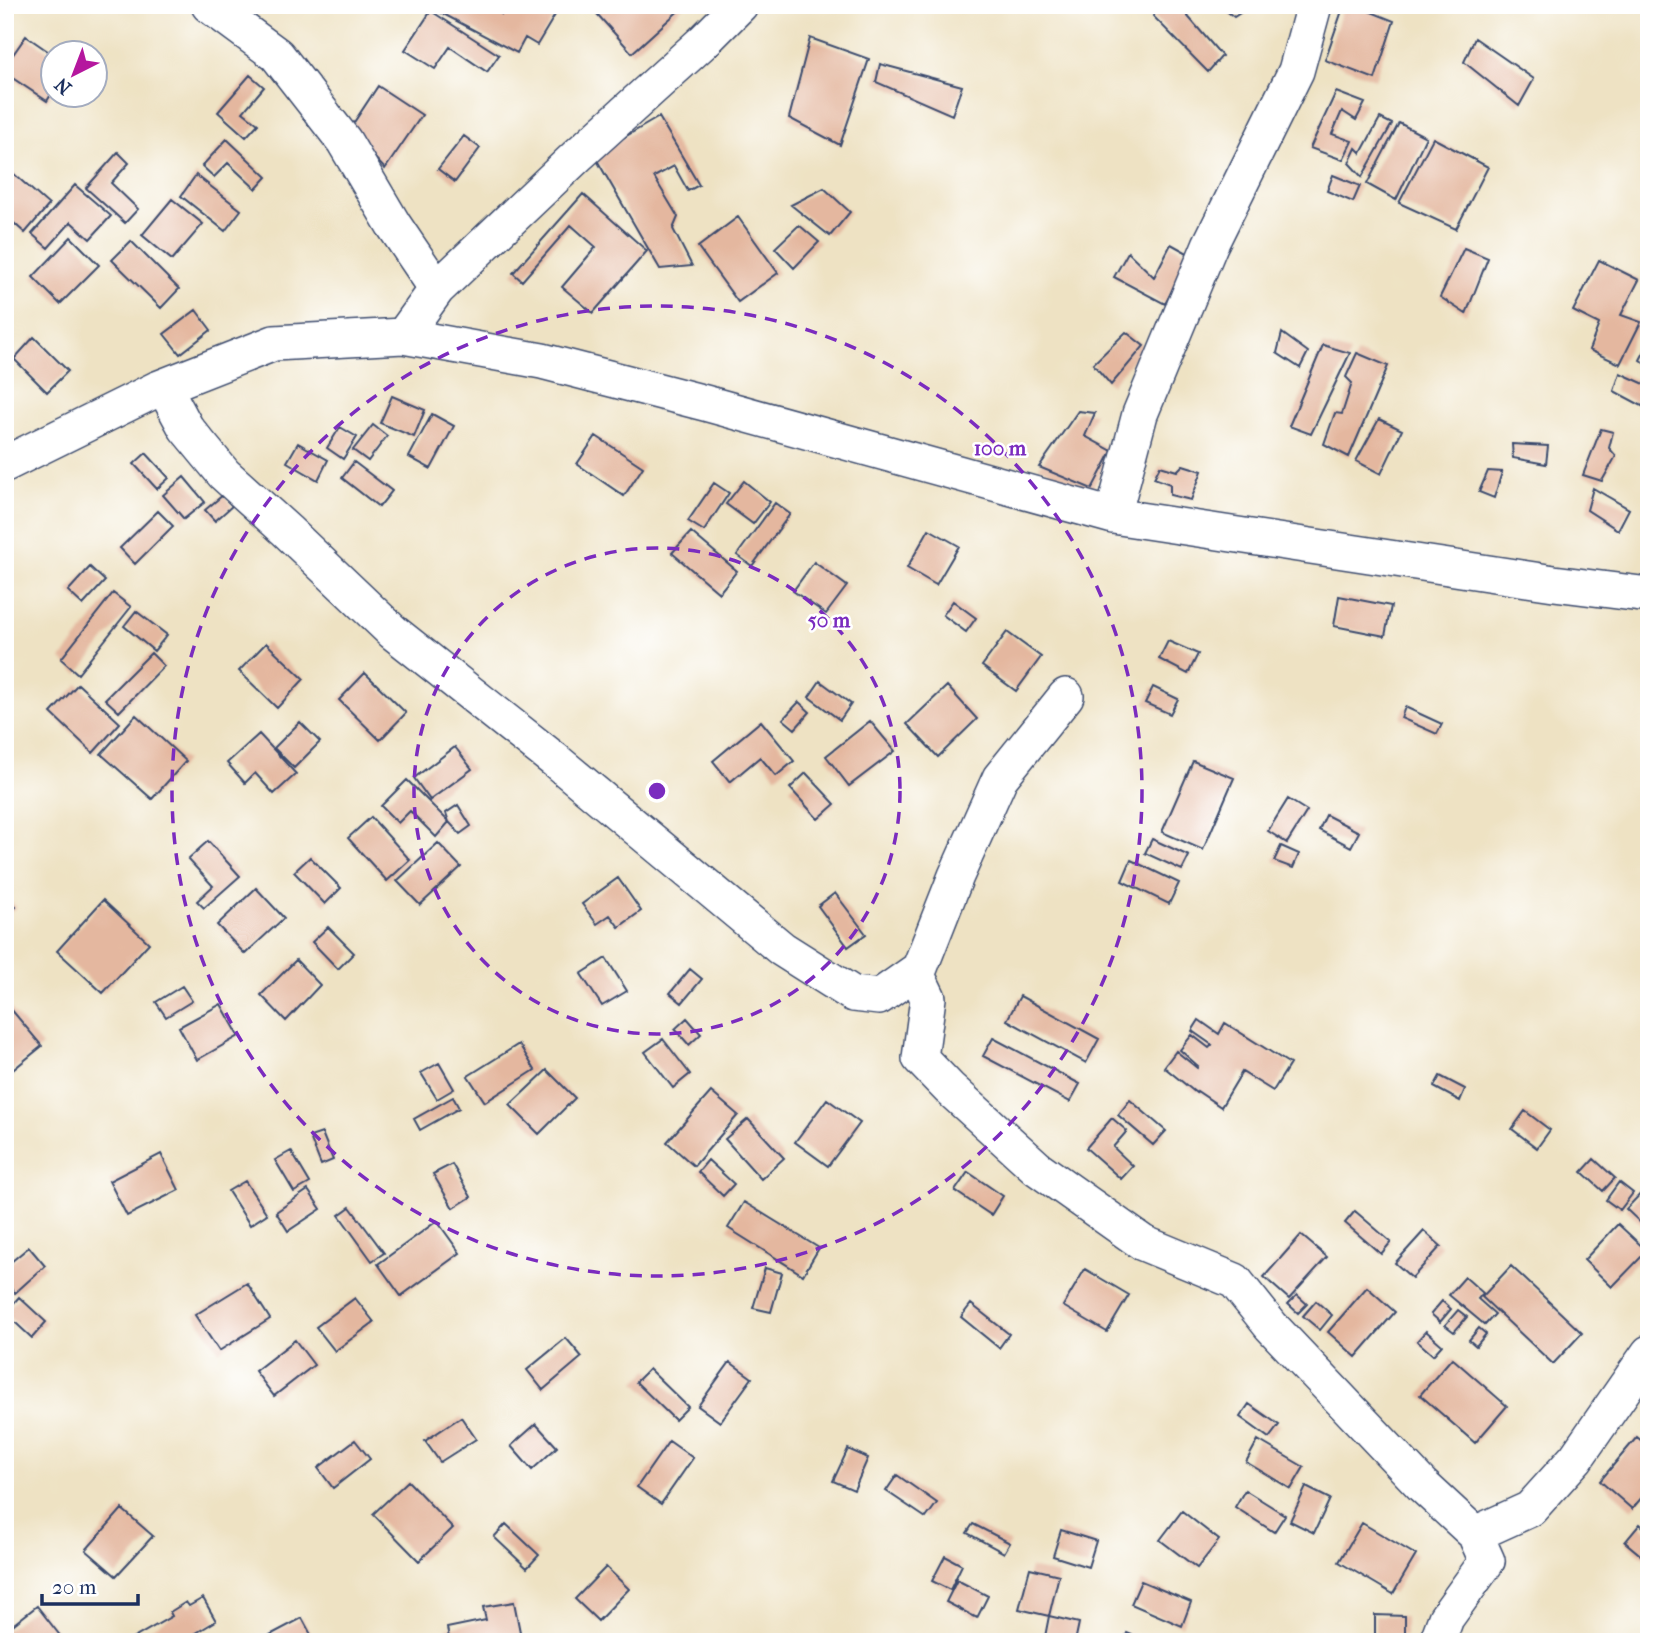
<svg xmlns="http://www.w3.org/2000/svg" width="1654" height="1647" font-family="'IM FELL French Canon',serif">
	<rect width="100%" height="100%" fill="#fff"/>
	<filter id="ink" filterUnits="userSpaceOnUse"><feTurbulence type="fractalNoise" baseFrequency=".0143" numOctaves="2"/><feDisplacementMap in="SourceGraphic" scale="14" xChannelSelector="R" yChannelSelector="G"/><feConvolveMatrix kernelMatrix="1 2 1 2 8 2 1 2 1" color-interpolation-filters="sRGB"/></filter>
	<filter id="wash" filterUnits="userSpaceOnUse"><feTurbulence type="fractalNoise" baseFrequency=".00686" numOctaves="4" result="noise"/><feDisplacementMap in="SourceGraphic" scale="28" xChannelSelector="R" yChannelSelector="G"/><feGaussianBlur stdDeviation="1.57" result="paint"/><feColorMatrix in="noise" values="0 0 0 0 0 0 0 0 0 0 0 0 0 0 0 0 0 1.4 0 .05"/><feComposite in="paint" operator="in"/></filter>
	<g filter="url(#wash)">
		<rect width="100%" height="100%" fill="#eee2c3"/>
		<g id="blocks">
			<path fill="#e4b79f" d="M433 5H507L501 15 509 5H561L537 45 525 38 517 53 432 8Z
				M589 5H685L632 53Z
				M1161 5H1193L1185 13 1222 56 1208 72 1153 16Z
				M1219 5H1247L1249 7 1234 17Z
				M1344 5H1354L1394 21 1375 79 1325 60Z
				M431 11 499 55 487 72 450 47 435 69 405 50Z
				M26 36 52 54V93L47 101 5 73V66Z
				M810 38 869 59 840 145 789 118Z
				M1475 38 1534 79 1519 106 1464 62Z
				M880 64 962 86 952 115 876 82Z
				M250 75 264 87 243 112 258 124 246 137 218 112Z
				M378 86 422 115 385 169 349 130Z
				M1336 92 1365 103 1356 120 1342 111 1332 134 1352 141 1343 160 1310 148Z
				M659 117 699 185 688 191 674 166 654 177 678 217 673 229 692 266 660 269 594 155Z
				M1380 118 1392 124 1362 177 1349 163 1356 148 1361 153Z
				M1399 123 1426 137 1396 200 1367 184Z
				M464 136 480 148 455 182 438 169Z
				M1433 138 1488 167 1456 229 1399 203Z
				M227 139 267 177 256 189 228 163 214 177 202 166Z
				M118 152 129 163 111 183 138 209 125 223 86 188Z
				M5 166 49 205 25 233 5 215Z
				M196 175 241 210 225 231 181 196Z
				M1333 175 1360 186 1353 202 1327 191Z
				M75 185 111 216 90 239 71 222 48 248 32 234Z
				M824 188 850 212 830 236 791 205Z
				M583 194 647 251 593 313 562 287 596 247 571 225 522 281 513 273Z
				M172 199 203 224 172 260 142 235Z
				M738 217 778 273 738 302 698 247Z
				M799 225 819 242 794 268 775 248Z
				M71 237 99 265 60 304 33 277Z
				M131 241 179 289 161 308 112 260Z
				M1171 244 1191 255 1165 304 1114 277 1128 252 1154 277Z
				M1464 248 1488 258 1466 314 1440 297Z
				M1599 260 1639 280 1621 315 1641 322 1620 364 1589 350 1599 324 1573 311Z
				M196 310 211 330 180 354 164 334Z
				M1126 332 1144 346 1111 385 1093 364Z
				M1282 333 1308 352 1300 368 1277 353Z
				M34 337 68 371 47 392 14 359Z
				M1649 343V366L1640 360Z
				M1323 345 1350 353 1311 434 1289 426Z
				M1357 353 1388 366 1349 457 1324 444 1335 413 1342 414 1352 383 1346 377Z
				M1620 373 1649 386V401L1646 408 1614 391Z
				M392 396 425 410 414 437 380 423Z
				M1078 411 1095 413 1085 436 1112 451 1092 489 1039 467Z
				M432 414 454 426 431 469 409 457Z
				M1379 419 1402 430 1381 474 1356 461Z
				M373 425 387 436 368 461 353 450Z
				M340 427 357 437 343 459 327 448Z
				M1601 429 1613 432 1609 448 1616 456 1602 481 1583 475Z
				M596 436 643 467 624 496 577 464Z
				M298 443 328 460 318 480 287 462Z
				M1512 444 1548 446 1546 464 1513 458Z
				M146 453 169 478 157 489 134 464Z
				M354 462 392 491 379 507 342 478Z
				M1183 465 1202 471 1191 500 1170 495V484L1154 478 1160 466 1177 471Z
				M1488 471 1502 472 1494 498 1479 492Z
				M184 477 205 502 184 519 163 495Z
				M744 481 770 502 753 524 726 504Z
				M714 483 729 493 704 531 688 521Z
				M1593 488 1629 509 1618 530 1587 510Z
				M223 495 232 506 215 521 205 510Z
				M775 503 790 514 752 566 737 555Z
				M158 511 173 526 135 564 120 548Z
				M929 529 959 546 936 585 907 568Z
				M691 532 737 571 719 593 672 553Z
				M814 562 847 586 826 614 793 591Z
				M90 567 105 581 83 605 68 591Z
				M113 593 131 607 78 674 61 659Z
				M1339 596 1391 606 1385 636 1334 626Z
				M953 601 976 618 966 632 943 615Z
				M136 611 167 635 154 651 124 626Z
				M1007 632 1041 657 1016 691 982 666Z
				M1168 641 1198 654 1188 674 1159 659Z
				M266 643 304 679 277 708 239 671Z
				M151 653 164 666 119 712 105 699Z
				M365 673 406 713 380 740 339 700Z
				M820 681 851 704 840 720 809 697Z
				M78 684 120 723 93 753 51 713Z
				M947 686 977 719 938 757 907 724Z
				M1153 687 1178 699 1170 714 1145 703Z
				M799 702 810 712 795 729 783 719Z
				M1405 707 1442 724 1437 734 1401 718Z
				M136 715 186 761 152 799 101 754Z
				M761 721 794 761 776 776 760 757 730 782 713 761Z
				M870 721 895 751 849 786 826 756Z
				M300 722 320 742 294 768 274 748Z
				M259 734 296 774 274 794 255 773 245 783 227 763Z
				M455 747 472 769 430 800 414 778Z
				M1193 761 1234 778 1203 850 1162 832Z
				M806 773 835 804 818 819 790 788Z
				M407 780 449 822 436 837 410 811 398 823 381 806Z
				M1288 799 1307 811 1287 843 1268 831Z
				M458 805 471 826 460 834 449 822 446 813Z
				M1326 815 1359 832 1351 847 1319 830Z
				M371 817 410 860 387 881 348 838Z
				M1152 839 1189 856 1182 870 1145 853Z
				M208 841 240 876 204 908 197 901 213 886 188 859Z
				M438 843 461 867 420 905 397 881Z
				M1281 846 1299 854 1293 868 1274 861Z
				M310 857 341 888 325 904 294 872Z
				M1131 860 1179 883 1169 904 1122 881Z
				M618 878 641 911 619 927 610 915 597 924 582 904Z
				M256 888 284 918 245 954 217 925Z
				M835 893 866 934 848 947 818 906Z
				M5 896 16 907 5 918Z
				M103 900 149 943 103 993 57 951Z
				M328 927 354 953 338 969 312 942Z
				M606 958 627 991 602 1006 581 974Z
				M296 960 320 985 286 1021 261 995Z
				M690 969 702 979 682 1003 670 993Z
				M182 986 192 1001 166 1017 156 1002Z
				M1020 996 1099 1039 1086 1063 1007 1020Z
				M5 1002 42 1046 9 1073 5 1068Z
				M221 1004 239 1036 197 1060 179 1027Z
				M687 1018 701 1034 689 1045 675 1029Z
				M1199 1020 1219 1034 1225 1023 1290 1064 1273 1091 1242 1072 1221 1107 1197 1091 1196 1093 1164 1067 1176 1051 1197 1068 1198 1066 1180 1050 1192 1035 1209 1048 1212 1045 1192 1031Z
				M993 1038 1080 1084 1070 1102 983 1056Z
				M663 1039 690 1074 673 1088 645 1052Z
				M519 1044 535 1070 485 1102 468 1076Z
				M439 1063 454 1089 437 1099 421 1073Z
				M547 1070 575 1098 539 1134 510 1105Z
				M1440 1076 1465 1089 1460 1101 1434 1087Z
				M711 1092 738 1115 694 1166 667 1142Z
				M453 1097 459 1108 420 1130 414 1119Z
				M827 1099 860 1123 828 1166 795 1142Z
				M1130 1100 1166 1131 1153 1145 1118 1115Z
				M1525 1111 1550 1130 1537 1148 1512 1129Z
				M1112 1118 1127 1131 1113 1147 1133 1166 1121 1179 1086 1148Z
				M748 1119 784 1158 761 1179 725 1139Z
				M322 1133 333 1160 321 1165 310 1137Z
				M291 1151 310 1183 294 1192 275 1160Z
				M161 1154 179 1190 127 1216 109 1181Z
				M1594 1159 1615 1178 1603 1191 1582 1172Z
				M708 1160 734 1184 723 1196 698 1172Z
				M452 1164 471 1197 453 1208 433 1174Z
				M968 1172 1003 1196 991 1215 955 1191Z
				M245 1181 267 1214 250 1225 228 1191Z
				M1619 1182 1633 1193 1620 1210 1606 1200Z
				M1649 1185V1231L1626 1209Z
				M308 1190 321 1209 288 1231 276 1212Z
				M744 1202 819 1248 803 1275 728 1228Z
				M350 1207 384 1253 372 1261 339 1215Z
				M1355 1211 1391 1242 1381 1254 1345 1223Z
				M437 1221 460 1253 401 1296 378 1264Z
				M1618 1224 1647 1251 1612 1287 1584 1260Z
				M1424 1231 1441 1246 1412 1278 1395 1263Z
				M1301 1235 1327 1257 1289 1299 1264 1277Z
				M29 1247 45 1266 15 1293 5 1282V1267Z
				M1511 1266 1582 1333 1553 1364 1482 1297Z
				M765 1268 782 1273 771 1312 753 1308Z
				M1085 1269 1129 1295 1107 1332 1063 1306Z
				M1465 1277 1483 1293 1478 1299 1495 1314 1485 1325 1449 1295Z
				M247 1283 270 1319 219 1351 195 1315Z
				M1367 1287 1395 1312 1356 1357 1328 1332Z
				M1297 1295 1307 1304 1298 1313 1288 1304Z
				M19 1297 46 1322 32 1338 5 1313Z
				M355 1298 374 1322 335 1351 316 1327Z
				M1316 1301 1332 1315 1320 1330 1303 1316Z
				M1442 1301 1451 1309 1440 1322 1431 1314Z
				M971 1304 1009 1334 999 1348 961 1317Z
				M1458 1310 1467 1317 1454 1332 1445 1325Z
				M1479 1328 1486 1334 1476 1346 1469 1340Z
				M1426 1331 1442 1345 1433 1355 1417 1341Z
				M566 1338 582 1357 543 1390 527 1370Z
				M295 1340 314 1365 274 1396 255 1371Z
				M1452 1358 1507 1406 1475 1443 1420 1395Z
				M730 1362 752 1378 720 1422 698 1406Z
				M649 1369 688 1407 675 1420 636 1382Z
				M1249 1404 1279 1425 1269 1438 1240 1417Z
				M461 1417 476 1439 440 1462 425 1441Z
				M536 1424 557 1447 532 1470 511 1446Z
				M1637 1437 1649 1447V1489L1632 1509 1600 1481Z
				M355 1440 370 1459 333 1488 318 1468Z
				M1258 1440 1304 1467 1291 1489 1246 1462Z
				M669 1441 693 1458 661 1504 637 1487Z
				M848 1449 868 1458 854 1490 833 1481Z
				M897 1475 937 1503 926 1518 886 1491Z
				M408 1481 453 1528 419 1561 373 1514Z
				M1306 1487 1330 1499 1314 1533 1290 1521Z
				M1245 1490 1285 1515 1274 1532 1235 1507Z
				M122 1509 153 1536 116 1576 86 1550Z
				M1182 1511 1219 1540 1197 1568 1160 1540Z
				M1362 1523 1416 1555 1393 1594 1339 1562Z
				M506 1524 539 1555 527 1568 494 1537Z
				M973 1524 1010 1543 1004 1553 967 1533Z
				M1640 1524 1649 1532V1562L1625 1542Z
				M1061 1530 1096 1541 1088 1567 1053 1556Z
				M945 1556 962 1565 950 1590 932 1581Z
				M606 1567 629 1589 598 1621 575 1599Z
				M1030 1568 1059 1575 1049 1616 1019 1609Z
				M957 1580 988 1596 977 1618 946 1602Z
				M1141 1581 1191 1602 1182 1626 1131 1604Z
				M203 1598 216 1621 181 1642H127L172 1616 170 1612 186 1602 189 1606Z
				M514 1602 522 1642H450L447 1628 486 1620 483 1607Z
				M37 1606 65 1642H5V1631Z
				M1375 1615 1405 1616V1636L1375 1635Z
				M1049 1616 1079 1623 1075 1642H1044Z
				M302 1618 315 1642H274L270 1635Z
				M1127 1633 1148 1642H1124Z"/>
		</g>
	</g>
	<g filter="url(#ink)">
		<use href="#blocks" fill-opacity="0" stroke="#3b4a6d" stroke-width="2"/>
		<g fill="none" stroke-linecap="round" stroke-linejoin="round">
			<g stroke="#3b4a6d" stroke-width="38">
				<path id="minor" d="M209 5 277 55 344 141 393 224 437 289
					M403 336 437 289 577 156 704 41 740 5
					M164 387 186 428 224 474 287 531 393 632 556 761 782 949 853 994 879 997 919 969
					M5 464 157 389 274 343 403 336 542 361 705 403 1113 516 1554 583 1649 595
					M1113 516 1140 414 1210 245 1296 71 1313 9 1312 5
					M1066 696 1000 778 956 876 917 975 928 998 920 1058 949 1088 1037 1168 1143 1243 1235 1281 1271 1326 1422 1485 1475 1534 1487 1561 1446 1618 1437 1642
					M1475 1534 1530 1509 1576 1458 1649 1353"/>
			</g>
			<use href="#minor" stroke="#fff" stroke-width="35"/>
		</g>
	</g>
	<g fill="none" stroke="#7b2cbf" stroke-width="3.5" stroke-dasharray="12 9">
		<circle cx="657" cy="791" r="243"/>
		<circle cx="657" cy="791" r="485"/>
	</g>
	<circle cx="657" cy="791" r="10" fill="#7b2cbf" stroke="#fff" stroke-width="3.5"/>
	<g font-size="21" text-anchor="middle" font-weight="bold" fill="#7b2cbf" stroke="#fff" stroke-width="5" stroke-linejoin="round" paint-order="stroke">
		<text x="1000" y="455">100 m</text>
		<text x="829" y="627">50 m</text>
	</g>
	<rect width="1654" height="1647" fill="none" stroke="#fff" stroke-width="28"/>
	<g transform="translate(74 74) rotate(222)"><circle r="33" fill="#ffffff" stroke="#a4acbf" stroke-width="2"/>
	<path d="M0-5L12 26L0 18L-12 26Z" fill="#b5179e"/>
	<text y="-10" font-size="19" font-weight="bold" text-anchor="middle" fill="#1b2f5e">N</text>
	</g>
	<path d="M42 1594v10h96v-10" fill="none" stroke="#1b2f5e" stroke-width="3.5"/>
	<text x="52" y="1594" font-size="21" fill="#1b2f5e" stroke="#ffffff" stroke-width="5" paint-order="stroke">20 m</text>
</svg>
